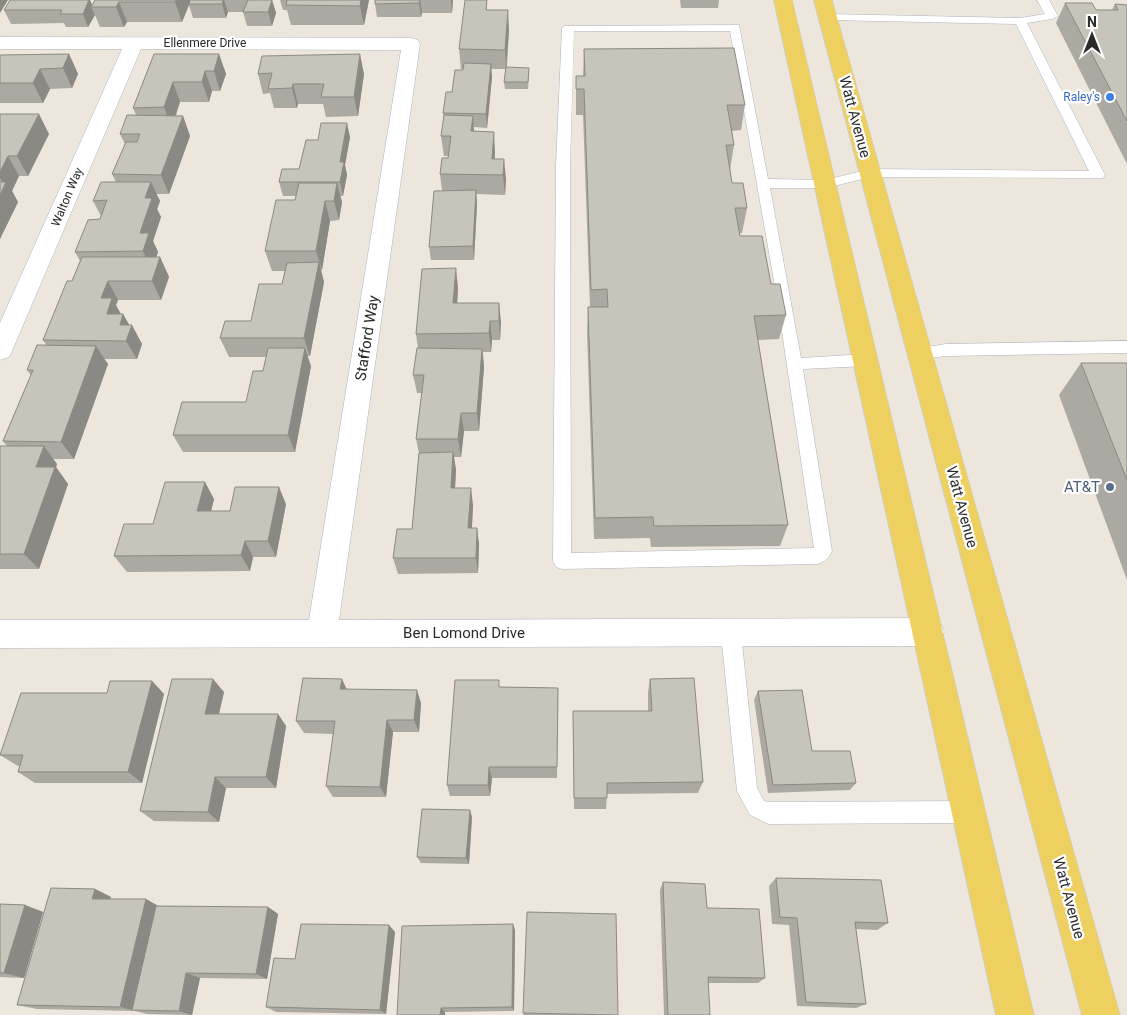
<svg xmlns="http://www.w3.org/2000/svg" width="1127" height="1015" font-family="Roboto,sans-serif">
	<rect width="100%" height="100%" fill="#ece6dd"/>
	<g fill="none" stroke-linecap="round" stroke-linejoin="round">
		<g stroke="#b0b3be" stroke-width="1">
			<path id="service" d="M1037 0H1049L1058 16 1052 19 1027 23 1105 175 1103 178 870 177 826 188H770L801 358 866 354 872 356 874 360 872 364 866 366 803 369 832 551C829 558 825 561 818 564L562 569 556 567 553 561 556 166 562 28 564 26 739 25 768 179 826 180 870 169 1089 171 1016 24 828 20 822 17 828 14 1020 18 1045 14ZM574 31H730L777 298 814 548 571 553 570 166Z
				M1127 341V353L946 356 920 359 914 357 912 353 914 349 946 344Z
				M731 624 738 627 741 633 757 788 764 801 769 802 969 801 976 805 980 812 976 819 969 823 769 824 750 815 737 791 721 633 724 627Z"/>
		</g>
		<g stroke="#b0b3be" stroke-width="1">
			<path id="minor" d="M0 37 411 38 418 40 420 44 339 620 929 618 940 622 944 632 940 642 929 646 0 648V620H309L401 50 141 49 12 351 9 357 0 360V323L122 49H0Z"/>
		</g>
		<g stroke="#c8c8c8" stroke-width="1">
			<path id="primary" d="M774 0H792L1034 1015H996Z
				M814 0H832L1120 1015H1082Z"/>
		</g>
		<use href="#service" fill="#fff" fill-rule="evenodd"/>
		<use href="#minor" fill="#fff" fill-rule="evenodd"/>
		<use href="#primary" fill="#eed060" fill-rule="evenodd"/>
	</g>
	<path fill="#aba9a1" d="M95 0H272L276 13 272 26H247L243 12H228L226 18H193L189 5 182 22H127L124 27H100L95 15 88 27H66L64 23 11 24 4 10 92 5Z
		M280 0H369L364 25H291L287 10H283Z
		M375 0H453L452 13H422L421 17H377L375 4Z
		M487 0V10L509 30 507 67 529 75 528 89H505L504 82 506 69H491L492 77 487 128 474 127V131L495 152V159L506 179 505 195 476 194 477 204 474 260H431L429 247 442 190 440 174 449 156H444L441 136 444 118 443 113 452 92 463 70V69H461L459 49Z
		M680 0H719L718 8H681Z
		M1065 3 1096 10H1112L1115 4 1127 5V164L1056 23Z
		M584 49 745 105 741 130 732 131 734 145 730 170 732 183 747 208 742 233H739L740 236 771 284 786 315 779 339 758 340 788 525 780 546 651 547 650 538 594 539 587 332 588 307H590L583 115H576V76H583Z
		M69 54 78 74 72 88 50 89 43 103H0V55Z
		M154 54H219L226 74 220 91H212L209 102H180L176 116H183L190 136 169 194H156L160 201 157 209 161 217 153 241 158 252 156 257H160L169 277 161 300H118L116 305 121 314H123L129 325 142 344 137 359H104L108 364 74 459H53L57 464 56 467 68 484 39 569H0V446H7L3 441 31 375 27 370 47 346 43 340 72 281 80 261 75 252 100 219 101 216 93 201 116 182 112 174 125 144 120 134 136 115 133 108Z
		M262 56 364 74 358 116 326 117 323 104H298L297 108H274L270 93 263 94 258 74Z
		M0 114 49 134 28 176H19L12 191 18 202 0 239Z
		M350 137 345 165 347 175 343 196H340L342 202 339 220 330 221 322 270H321L324 282 310 356H307L311 366 295 452H183L173 435 246 402 263 371 266 357H229L220 338 251 321 282 284 285 271H272L265 251 295 200 296 196H283L279 182 299 169 318 140Z
		M458 288 457 303 501 322 500 340H492L491 352H483L484 367 479 431H464L461 457H454L456 470 455 488 473 505 472 528 479 544 478 573 398 574 393 558 412 529 419 453 416 439 422 393H417L413 375 418 348 416 334Z
		M1081 363H1127V580L1059 395Z
		M214 499 211 511H230L286 504 276 557H253L250 571 127 572 114 556 153 524Z
		M650 679 703 782 698 793 607 794 606 809H574L573 711H648V692Z
		M152 681 164 694 142 783H35L18 772 20 766H18L0 755 107 693Z
		M501 687 558 688 557 778H492L490 796H450L447 785Z
		M347 689 421 703 419 732H393L386 797H333L326 786 334 734 304 733 296 721Z
		M758 691 812 751 856 783 850 790 768 793 754 700Z
		M224 692 219 714H278L286 726 276 788H226L219 822 154 821 140 811Z
		M472 817 469 864 421 863 417 857Z
		M776 878 888 923 877 930 856 929 866 1004 856 1008 797 1006 789 925 772 924 769 886Z
		M663 882 707 908 765 978 758 983H708L710 1015H664L660 890Z
		M95 889 111 897 110 899H146L158 906 268 907 278 914 267 979 200 978 192 1015 147 1014 135 1011 37 1009 17 1005Z
		M0 904 25 905 43 912 24 978 0 977Z
		M515 930 514 1011 445 1012V1015H397Z
		M395 932 386 1014 276 1012 266 1007 295 959Z
		M523 1013 618 1015H524Z"/>
	<path fill="#8b8983" d="M0 0H8L0 13Z
		M89 0H90L93 7H91L95 15 88 27 83 14Z
		M176 0H191L182 22 175 2Z
		M223 0H224L228 12 226 18 222 4Z
		M272 0 276 13 272 26 268 12Z
		M361 0H369L364 25 360 6Z
		M420 0 422 13 421 17 419 3Z
		M451 0H453L452 13Z
		M119 2 127 22 124 27 116 7Z
		M508 10 509 30 506 69 505 50Z
		M69 54 78 74 72 88 63 68Z
		M219 54 226 74 220 91 214 71Z
		M360 54 364 74 358 116 354 97Z
		M491 64 492 77 487 128 486 114Z
		M40 69 50 89 43 103 33 83Z
		M205 71 212 91 209 102 202 82Z
		M173 82 180 102 171 127 164 107Z
		M293 84 298 104 297 108 292 88Z
		M39 114 49 134 28 176 17 156Z
		M183 116 190 136 169 194 161 175Z
		M473 116 474 136 471 131Z
		M347 123 350 137 345 165 347 175 343 196 340 182V162Z
		M494 132 495 152 493 175 492 159Z
		M8 156 19 176 12 191 18 202 0 239V195L5 186 0 178V172Z
		M504 159 506 179 505 195 503 175Z
		M151 182 160 201 157 209 161 217 153 241 158 252 152 271 143 251 140 233 145 198Z
		M337 183 342 202 339 220 334 201Z
		M476 190 477 204 474 260 473 246Z
		M325 201 330 221 322 270 316 251Z
		M160 257 169 277 161 300 152 281Z
		M319 262 324 282 310 356 304 338Z
		M456 268 458 288 456 322 453 303Z
		M108 281 118 300 116 305 122 317 123 314 131 328 132 325 142 344 137 359 126 341 107 314 101 298Z
		M499 303 501 322 500 340 499 321Z
		M490 321 492 340 491 352 489 333Z
		M96 346 108 364 74 459 61 442Z
		M305 348 311 366 295 452 288 435Z
		M482 349 484 367 479 431 477 413Z
		M461 413 464 431 461 457 458 439Z
		M44 446 57 464 56 467 68 484 39 569 24 554 36 467Z
		M453 452 456 470 454 505 451 488Z
		M205 482 214 499 207 528 197 511Z
		M279 487 286 504 276 557 268 541Z
		M471 488 473 505 471 544 468 528Z
		M477 528 479 544 478 573 476 558Z
		M245 541 253 557 250 571 241 555Z
		M213 679 224 692 216 726 205 714Z
		M342 679 348 692 340 689Z
		M152 681 164 694 142 783 128 772Z
		M417 690 421 703 419 732 414 720Z
		M278 714 286 726 276 788 266 777Z
		M387 720 393 732 386 797 380 787Z
		M489 767 492 778 490 796 488 785Z
		M215 777 226 788 219 822 208 812Z
		M470 810 472 817 469 864 466 858Z
		M95 889 111 897 108 906 92 899Z
		M146 899 160 907 132 1010 120 1007Z
		M25 905 43 912 24 978 4 973Z
		M268 907 278 914 267 979 256 974Z
		M513 924 515 930 514 1011 512 1007Z
		M389 925 395 932 386 1014 380 1010Z
		M186 973 200 978 192 1015 179 1011Z
		M441 1008 445 1012V1015H440Z"/>
	<path fill="#c7c4bb" stroke="#8b8983" d="M10 0H89L83 14H60L62 10H4Z
		M95 0H176L175 2H119L116 7H91Z
		M190 0H223L222 4H189Z
		M248 0H272L268 12H243Z
		M287 0H361L360 6 286 5Z
		M375 0H420L419 3 375 4Z
		M465 0H487L486 10H508L505 50 459 49Z
		M1065 3H1092L1096 10H1118L1115 4 1127 5V121Z
		M734 48 745 105H727L734 145H726L732 183H743L747 208H735L740 236H762L771 284H780L786 315 754 316 788 525 654 526 653 517 595 518 588 307H608L607 289 591 290 584 89H576V76H585L584 49Z
		M69 54 63 68 40 69 33 83H0V55Z
		M154 54H219L214 71H205L202 82H173L164 107 133 108Z
		M360 54 354 97H321L324 84H293L292 88 268 89 272 73 258 74 262 56Z
		M464 63 491 64 486 114 443 113 446 92H452L455 70H463Z
		M506 67 529 68 528 82H504Z
		M0 114H39L17 156H8L0 172Z
		M127 115 183 116 161 175 112 174 126 142H137L140 134H120Z
		M444 115 473 116 471 131 494 132 492 159H504L503 175 440 174 442 158H448L451 136H441Z
		M321 123H347L340 162H344L340 182H279L282 169H299L306 140H318Z
		M0 182H6L0 195Z
		M101 182H151L145 198H152L140 233H149L143 251 75 252 88 220 100 219 107 200 93 201Z
		M299 183H337L334 201H325L316 251H265L276 200H295Z
		M476 190 473 246 429 247 434 191Z
		M82 257H160L152 281H108L101 298H112L107 314H123L120 325H132L126 341 43 340 67 281H72Z
		M319 262 304 338H220L225 321H251L259 284H282L287 263Z
		M456 268 453 303H499V321H490L489 333 416 334 422 269Z
		M37 345 96 346 61 442 3 441 33 370H27Z
		M268 348H305L288 435H173L182 402H246L253 371H263Z
		M417 348 482 349 477 413H461L458 439H416L424 375H413Z
		M1081 363H1127V480Z
		M0 446H44L36 467H55L24 554H0Z
		M453 452 451 488H471L468 528H477L476 558H393L397 529H412L419 453Z
		M165 482H205L197 511H230L235 487H279L268 541H245L241 555 114 556 124 524H153Z
		M303 678 342 679 340 689 417 690 414 720H387L380 787 326 786 335 721H296Z
		M694 678 703 782 607 783V798H574L573 711H652L650 679Z
		M172 679H213L205 714H278L266 777H215L208 812 140 811Z
		M455 680H499V687L558 688 557 767H489L488 785H447Z
		M110 681H152L128 772H18L23 755H0L21 693H107Z
		M802 690 812 751H850L856 783 773 785 758 691Z
		M422 809 470 810 466 858 417 857Z
		M776 878 881 880 888 923 855 922 866 1004 806 1002 797 918 780 917Z
		M663 882 705 884 707 908 759 909 765 978 708 977 710 1015H668Z
		M51 888 95 889 92 899H146L120 1007 17 1005Z
		M0 904 25 905 4 973H0Z
		M156 906 268 907 256 974 186 973 179 1011 132 1010Z
		M527 912 616 914 618 1015 523 1013Z
		M301 924 389 925 380 1010 266 1007 274 958 295 959Z
		M513 924 512 1007 441 1008 440 1015H397L402 926Z"/>
	<circle fill="#3f7fe0" stroke="#fff" stroke-width="2" cx="1110" cy="97" r="5"/>
	<circle fill="#5c6f8a" stroke="#fff" stroke-width="2" cx="1110" cy="487" r="5"/>
	<g text-anchor="middle" dominant-baseline="central" stroke-width="4.5" stroke-linejoin="round" paint-order="stroke">
		<g font-size="12" fill="#2a2a2a" stroke="#fff">
			<text x="205" y="43">Ellenmere Drive</text>
			<text transform="translate(67 197) rotate(-67)">Walton Way</text>
		</g>
		<g font-size="12" fill="#366cbe" stroke="#fff" text-anchor="end">
			<text x="1100" y="97">Raley's</text>
		</g>
		<g font-size="15" fill="#2a2a2a" stroke="#fff">
			<text transform="translate(855 117) rotate(75)">Watt Avenue</text>
			<text transform="translate(367 338) rotate(-81)">Stafford Way</text>
			<text transform="translate(962 507) rotate(75)">Watt Avenue</text>
			<text x="464" y="633">Ben Lomond Drive</text>
			<text transform="translate(1069 898) rotate(75)">Watt Avenue</text>
		</g>
		<g font-size="15" fill="#4e5e75" stroke="#fff" text-anchor="end">
			<text x="1100" y="487">AT&amp;T</text>
		</g>
	</g>
	<g transform="translate(1092 35)" stroke="#ffffff" stroke-width="4" paint-order="stroke">
	<path d="M0-4L9 19L0 12L-9 19Z" fill="#2a2a2a"/>
	<text y="-8" font-size="14" font-weight="bold" text-anchor="middle" fill="#2a2a2a">N</text>
	</g>
</svg>
